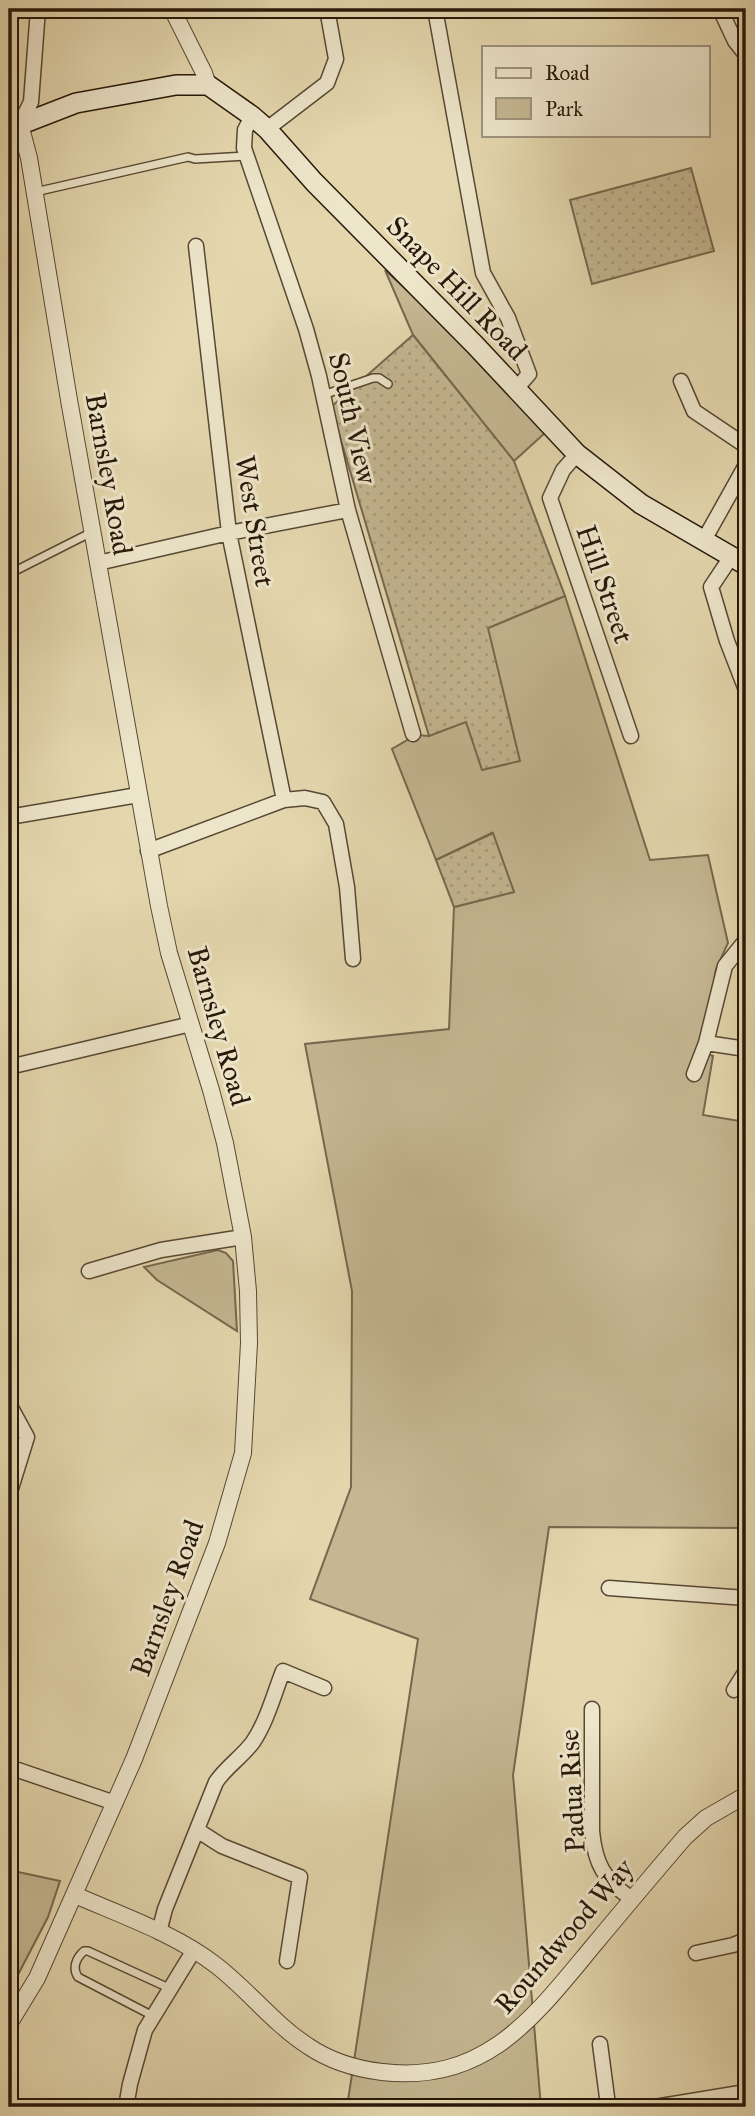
<svg xmlns="http://www.w3.org/2000/svg" width="755" height="2116" font-family="'IM FELL Great Primer',serif">
	<defs>
		<pattern id="garden-dots" width="8" height="8" patternUnits="userSpaceOnUse" patternTransform="scale(1.75)"><rect width="8" height="8" fill="#c4b792"/><path d="M2 2h.1M6 6h.1" fill="none" stroke="#a89d7d" stroke-width="1.8" stroke-linecap="round"/></pattern>
	</defs>
	<rect width="100%" height="100%" fill="#e4d7ae"/>
	<filter id="stains"><feTurbulence type="fractalNoise" baseFrequency=".00286" numOctaves="4"/><feColorMatrix values="0 0 0 0 .2 0 0 0 0 .09 0 0 0 0 .02 0 0 0 .5 -.17"/></filter>
	<radialGradient id="worn" r=".72"><stop offset=".6" stop-color="#630" stop-opacity="0"/><stop offset="1" stop-color="#630" stop-opacity=".3"/></radialGradient>
	<path fill="#c4b792" stroke="#76684e" stroke-width="2" d="M385 270 459 338 546 432 514 461 413 335Z
		M565 596 650 860 708 855 728 943 716 969 702 1052 713 1056 703 1115 746 1122V1528L549 1527 513 1775 541 2107H347L418 1639 310 1599 351 1487 352 1291 305 1044 449 1029 454 907 514 892 492 833 436 860 392 749 416 735 429 736 466 721 488 628Z
		M218 1250 226 1253 233 1261 237 1331 157 1280 144 1267Z
		M9 1870 60 1881 48 1917 9 1992Z"/>
	<path fill="url(#garden-dots)" stroke="#76684e" stroke-width="2" d="M691 168 714 251 592 284 570 200Z
		M413 335 514 461 565 596 488 628 520 761 482 770 466 722 429 736 331 407Z
		M493 833 514 892 454 907 436 860Z"/>
	<g fill="none" stroke-linecap="round" stroke-linejoin="round">
		<g stroke="#574833" stroke-width="10">
			<path id="service" d="M35 192 188 157 195 159 246 156
				M323 395 373 378H379L388 384
				M9 574 92 532
				M153 2016 78 1977C72 1968 76 1958 84 1951H88L171 1989"/>
		</g>
		<g stroke="#574833" stroke-width="17">
			<path id="minor" d="M435 9 483 273 508 318 529 374 516 389
				M720 9 735 41 746 55
				M252 116 245 130 244 148 306 329 319 376 348 510 413 734
				M20 124 31 102 38 9
				M267 129 327 83 336 59 327 9
				M196 246 229 533 284 800
				M681 381 694 411 746 446
				M577 454 563 470 550 498 631 736
				M704 540 746 465
				M731 557 711 587 727 641 746 690
				M98 563 229 533 348 510
				M9 817 138 795
				M148 851 284 800 305 798 323 802 336 824 347 887 353 959
				M706 1043 746 1049
				M9 1067 191 1024
				M694 1074 706 1043 725 966 746 940
				M89 1271 161 1250 243 1237
				M9 1404 27 1437 9 1495
				M609 1588 746 1598
				M734 1690 746 1671
				M592 1709V1831C595 1864 604 1880 632 1899
				M9 1767 115 1803
				M197 1830 222 1846 300 1877 287 1961
				M159 1932 165 1909 216 1782C227 1766 242 1757 253 1742 267 1721 274 1694 283 1671L324 1688
				M696 1953 733 1945 746 1940
				M600 2044 608 2105 616 2107
				M126 2107 130 2084 145 2030 194 1950
				M655 2107 746 2092"/>
		</g>
		<g stroke="#574833" stroke-width="18">
			<path id="tertiary" d="M172 9 204 73 208 85
				M75 1895C123 1916 176 1934 217 1966 249 1991 274 2024 308 2046 330 2061 357 2069 382 2072 486 2084 534 2017 593 1946 623 1910 654 1873 685 1837L706 1818 746 1795
				M9 2024 37 1978 134 1759 217 1543 243 1453 249 1343 248 1291 243 1237 225 1143 211 1090 169 953 159 906 69 400 29 158 20 124"/>
		</g>
		<g stroke="#28180a" stroke-width="22">
			<path id="secondary" d="M9 129 76 103 176 85H208L252 116 267 129 314 182 475 345 577 454 641 504 746 565"/>
		</g>
		<use href="#service" stroke="#ede5ca" stroke-width="7"/>
		<use href="#minor" stroke="#ede5ca" stroke-width="14"/>
		<use href="#tertiary" stroke="#ede5ca" stroke-width="16"/>
		<use href="#secondary" stroke="#ede5ca" stroke-width="19"/>
	</g>
	<g text-anchor="middle" dominant-baseline="central" stroke-width="6" stroke-linejoin="round" paint-order="stroke">
		<g font-size="28" fill="#28180a" stroke="#ede5ca">
			<text transform="translate(457 288) rotate(46)">Snape Hill Road</text>
			<text transform="translate(353 418) rotate(77)">South View</text>
			<text transform="translate(109 474) rotate(80)">Barnsley Road</text>
			<text transform="translate(255 521) rotate(81)">West Street</text>
			<text transform="translate(605 584) rotate(71)">Hill Street</text>
			<text transform="translate(219 1026) rotate(74)">Barnsley Road</text>
			<text transform="translate(167 1598) rotate(-70)">Barnsley Road</text>
			<text transform="translate(572 1791) rotate(-93)">Padua Rise</text>
			<text transform="translate(564 1936) rotate(-49)">Roundwood Way</text>
		</g>
	</g>
	<rect width="755" height="2116" fill="none" stroke="#e4d7ae" stroke-width="35"/>
	<rect x="10" y="10" width="734" height="2095" fill="none" stroke="#28180a" stroke-width="3.5"/>
	<rect x="18" y="18" width="720" height="2081" fill="none" stroke="#28180a" stroke-width="2"/>
	<rect x="482" y="46" width="228" height="91" fill="#ede5ca" stroke="#9e937d" stroke-width="2"/>
	<rect x="496" y="68" width="35" height="10" fill="#ede5ca" stroke="#9e937d" stroke-width="2"/>
	<text x="545" y="80" font-size="21" fill="#28180a">Road</text>
	<rect x="496" y="98" width="35" height="21" fill="#c4b792" stroke="#9e937d" stroke-width="2"/>
	<text x="545" y="116" font-size="21" fill="#28180a">Park</text>
	<rect width="100%" height="100%" filter="url(#stains)"/>
	<rect width="100%" height="100%" fill="url(#worn)"/>
</svg>
